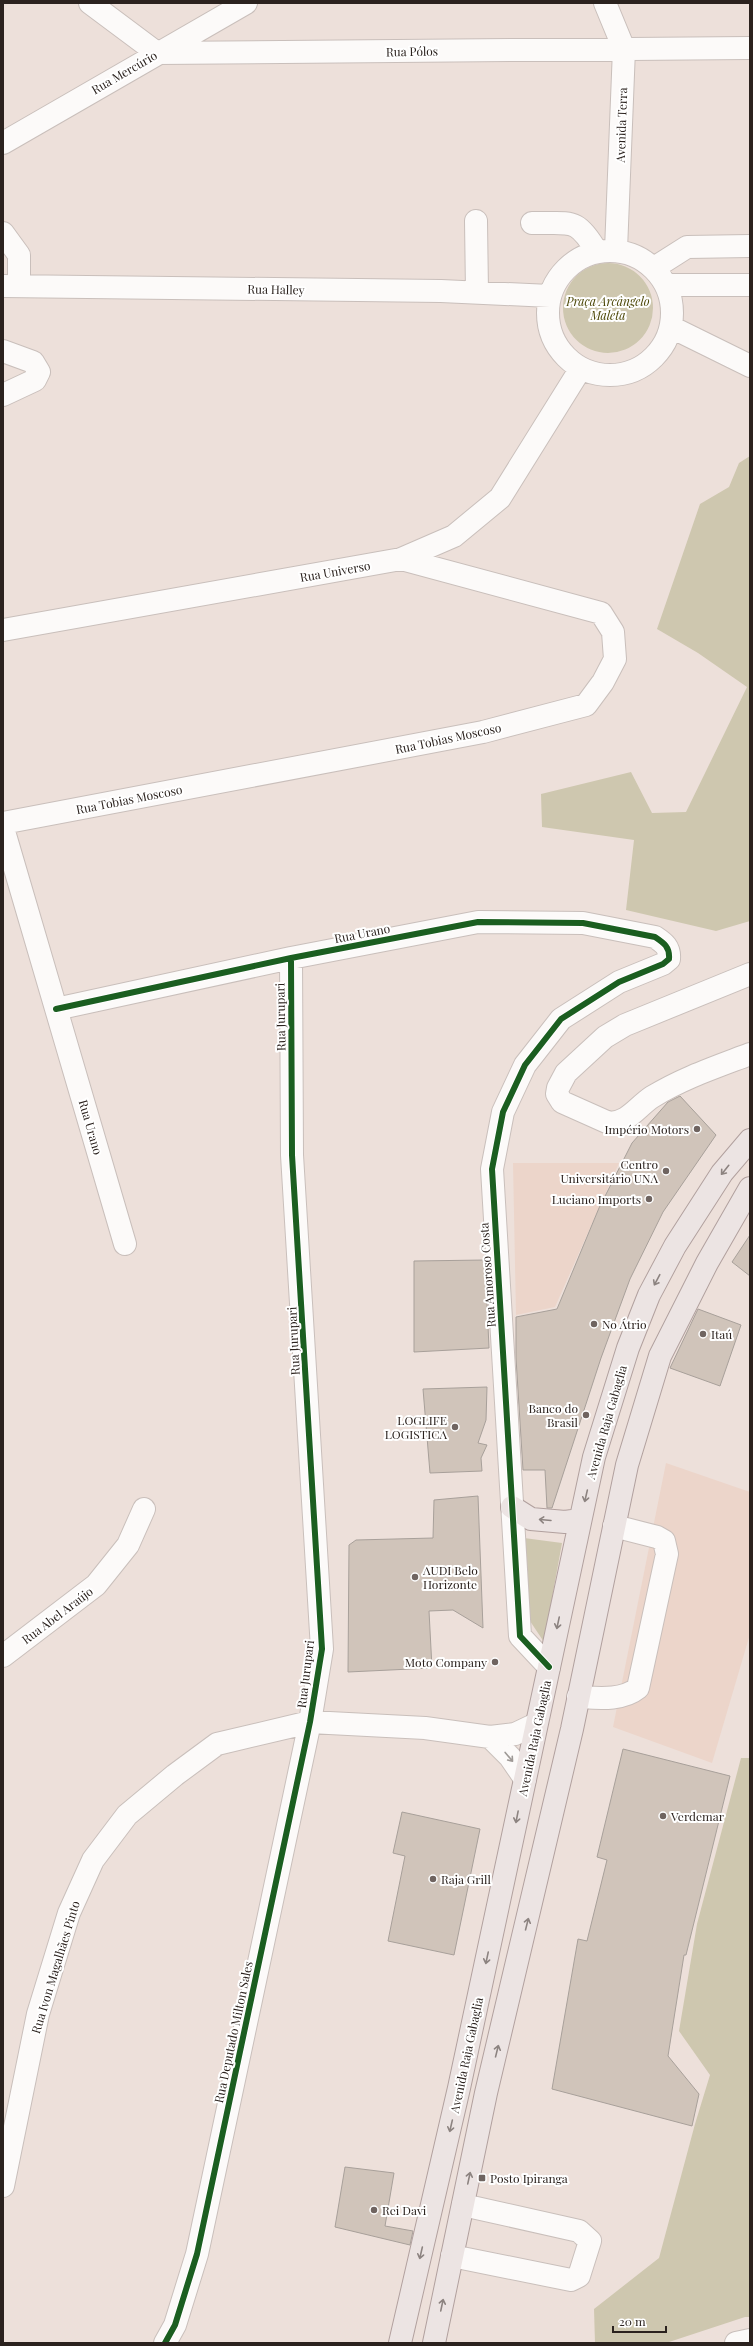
<svg xmlns="http://www.w3.org/2000/svg" width="753" height="2346" font-family="'Playfair Display',serif">
	<rect width="100%" height="100%" fill="#ede0da"/>
	<path fill="#ecd5ca" d="M513 1163H619L555 1307 516 1315Z
		M666 1463 750 1492V1634L712 1763 613 1727Z"/>
	<path fill="#cec7af" d="M563 308a45 45 0 1 1 90 0a45 45 0 1 1-90 0Z
		M750 456V921L716 931 626 910 634 840 542 827 541 794 631 772 652 813 686 812 747 687 698 653 657 629 700 504 729 487 739 463Z
		M524 1538 562 1543 544 1642 528 1618Z
		M741 1758H750V2317H745L666 2343H595L594 2309 659 2258 695 2124 710 2075 679 2031 697 1924Z"/>
	<path fill="#d0c4ba" stroke="#a8a09a" d="M680 1096 716 1135 663 1212 630 1279 601 1358 552 1508H547L545 1470H523L516 1358V1317L557 1309 599 1208 632 1143 668 1102Z
		M750 1235V1276L732 1262Z
		M485 1260 489 1348 414 1352V1261Z
		M698 1309 741 1325 720 1386 670 1368Z
		M487 1387 486 1420 478 1443 487 1445 481 1458 482 1471 430 1473 423 1389Z
		M478 1496 483 1628 453 1610 429 1611 432 1668 348 1672 349 1545 356 1540 433 1538 434 1500Z
		M623 1749 730 1776 686 1955H684L668 2056 699 2094 692 2126 552 2089 578 1939 587 1941 607 1860 597 1857Z
		M402 1812 480 1829 454 1955 388 1941 405 1856 393 1853Z
		M345 2167 394 2173 385 2226 413 2231 410 2245 335 2227Z"/>
	<g fill="none" stroke-linecap="round" stroke-linejoin="round">
		<g stroke="#c9bfbb" stroke-width="24">
			<path id="minor" d="M90 3 157 53 750 48
				M605 3 624 49 616 250
				M3 143 246 3
				M476 221 477 292
				M532 223C571 224 576 216 597 252
				M3 233 19 255V286
				M548 313a62 62 0 1 1 124 0a62 62 0 1 1-124 0Z
				M654 268 687 247 750 246
				M666 285H750
				M3 286 441 291 550 296
				M671 327 750 366
				M3 351 33 362 39 372 35 380 3 395
				M3 630 401 559 454 536 500 498 581 368
				M3 823 483 732 586 705 603 682 615 659 613 632 601 613 401 559
				M3 828 125 1244
				M750 974 625 1025 605 1037 566 1073 558 1088 557 1094 562 1102 609 1123C628 1123 637 1107 652 1097 683 1078 716 1067 750 1054
				M56 1009 291 958 478 922 583 923 655 937C664 943 670 947 669 959L663 964 619 982 561 1019 525 1065 503 1112 492 1169 520 1636 549 1667
				M3 1656 96 1585 128 1545 144 1509
				M578 1697C598 1698 622 1701 638 1688L667 1554 664 1541 657 1537 614 1526
				M490 1737 510 1757 525 1779
				M3 2186 38 2014 69 1913 93 1860 127 1815 175 1775 217 1744 310 1722 425 1728 490 1737 515 1734 536 1724
				M452 2256 571 2280 579 2276 590 2241 579 2231 463 2205
				M165 2343 175 2325 197 2254 310 1722 322 1649 292 1155 291 958
				M736 2343 750 2340"/>
		</g>
		<g stroke="#b1a09e" stroke-width="24">
			<path id="major" d="M512 1507 531 1519 565 1522 580 1520
				M400 2343 459 2088 594 1457 628 1348 649 1295 675 1246 722 1173 750 1140
				M434 2343 486 2093 572 1729 627 1465 660 1356 707 1263 750 1188"/>
		</g>
		<use href="#minor" stroke="#fcfaf9" stroke-width="22"/>
		<use href="#major" stroke="#ece4e3" stroke-width="22"/>
		<g stroke="#fff" stroke-width="8">
			<path id="cycleway" d="M56 1009 291 958 478 922 583 923 655 937C664 943 670 947 669 959L663 964 619 982 561 1019 525 1065 503 1112 492 1169 520 1636 549 1667
				M165 2343 175 2325 197 2254 310 1722 322 1649 292 1155 291 958"/>
		</g>
		<use href="#cycleway" stroke="#1b5e20" stroke-width="6"/>
	</g>
	<defs><path id="oneway-shaft" d="M-6 0H5M1.5-3L5.5 0L1.5 3" fill="none" stroke-width="1.6" stroke-linecap="round" stroke-linejoin="round"/></defs>
	<g stroke="#8c8380">
		<use href="#oneway-shaft" transform="translate(725 1170) rotate(129)"/>
		<use href="#oneway-shaft" transform="translate(657 1280) rotate(118)"/>
		<use href="#oneway-shaft" transform="translate(586 1496) rotate(103)"/>
		<use href="#oneway-shaft" transform="translate(545 1520) rotate(-175)"/>
		<use href="#oneway-shaft" transform="translate(558 1623) rotate(102)"/>
		<use href="#oneway-shaft" transform="translate(517 1817) rotate(101)"/>
		<use href="#oneway-shaft" transform="translate(527 1924) rotate(-76)"/>
		<use href="#oneway-shaft" transform="translate(487 1958) rotate(102)"/>
		<use href="#oneway-shaft" transform="translate(497 2051) rotate(-76)"/>
		<use href="#oneway-shaft" transform="translate(451 2126) rotate(103)"/>
		<use href="#oneway-shaft" transform="translate(469 2178) rotate(-78)"/>
		<use href="#oneway-shaft" transform="translate(421 2253) rotate(103)"/>
		<use href="#oneway-shaft" transform="translate(442 2305) rotate(-78)"/>
	</g>
	<use stroke="#9e9996" href="#oneway-shaft" transform="translate(509 1757) rotate(50)"/>
	<g fill="#6f6460" stroke="#fff" stroke-width="1.5">
		<circle cx="697" cy="1129" r="4"/>
		<circle cx="666" cy="1171" r="4"/>
		<circle cx="649" cy="1199" r="4"/>
		<circle cx="594" cy="1324" r="4"/>
		<circle cx="703" cy="1334" r="4"/>
		<circle cx="586" cy="1415" r="4"/>
		<circle cx="455" cy="1427" r="4"/>
		<circle cx="415" cy="1577" r="4"/>
		<circle cx="495" cy="1662" r="4"/>
		<circle cx="663" cy="1816" r="4"/>
		<circle cx="433" cy="1879" r="4"/>
		<rect x="478" y="2174" width="8" height="8" rx="2"/>
		<circle cx="374" cy="2210" r="4"/>
	</g>
	<g text-anchor="middle" dominant-baseline="central" stroke-width="4" stroke-linejoin="round" paint-order="stroke">
		<g font-size="12" fill="#2b221e" stroke="#fff">
			<text transform="translate(412 51) rotate(-1)">Rua Pólos</text>
			<text transform="translate(124 72) rotate(-30)">Rua Mercúrio</text>
			<text transform="translate(621 125) rotate(-88)">Avenida Terra</text>
			<text transform="translate(276 289) rotate(1)">Rua Halley</text>
			<text transform="translate(335 571) rotate(-10)">Rua Universo</text>
			<text transform="translate(448 738) rotate(-12)">Rua Tobias Moscoso</text>
			<text transform="translate(129 799) rotate(-11)">Rua Tobias Moscoso</text>
			<text transform="translate(362 933) rotate(-11)">Rua Urano</text>
			<text transform="translate(280 1017) rotate(-91)">Rua Jurupari</text>
			<text transform="translate(91 1127) rotate(74)">Rua Urano</text>
			<text transform="translate(487 1275) rotate(-94)">Rua Amoroso Costa</text>
			<text transform="translate(293 1341) rotate(-93)">Rua Jurupari</text>
			<text transform="translate(606 1422) rotate(-74)">Avenida Raja Gabaglia</text>
			<text transform="translate(57 1615) rotate(-37)">Rua Abel Araújo</text>
			<text transform="translate(305 1674) rotate(-83)">Rua Jurupari</text>
			<text transform="translate(534 1738) rotate(-78)">Avenida Raja Gabaglia</text>
			<text transform="translate(55 1967) rotate(-73)">Rua Ivon Magalhães Pinto</text>
			<text transform="translate(233 2032) rotate(-78)">Rua Deputado Milton Sales</text>
			<text transform="translate(466 2055) rotate(-78)">Avenida Raja Gabaglia</text>
		</g>
		<g font-size="12" font-style="italic" fill="#4c4707" stroke="#fff">
			<text x="608" y="301">Praça Arcângelo<tspan x="608" dy="14">Maleta</tspan></text>
		</g>
		<g font-size="12" fill="#2b221e" stroke="#fff" text-anchor="start">
			<text x="689" y="1129" text-anchor="end">Império Motors</text>
			<text x="658" y="1164" text-anchor="end">Centro<tspan x="658" dy="14">Universitário UNA</tspan></text>
			<text x="641" y="1199" text-anchor="end">Luciano Imports</text>
			<text x="602" y="1324">No Átrio</text>
			<text x="711" y="1334">Itaú</text>
			<text x="578" y="1408" text-anchor="end">Banco do<tspan x="578" dy="14">Brasil</tspan></text>
			<text x="447" y="1420" text-anchor="end">LOGLIFE<tspan x="447" dy="14">LOGISTICA</tspan></text>
			<text x="423" y="1570">AUDI Belo<tspan x="423" dy="14">Horizonte</tspan></text>
			<text x="487" y="1662" text-anchor="end">Moto Company</text>
			<text x="671" y="1816">Verdemar</text>
			<text x="441" y="1879">Raja Grill</text>
			<text x="490" y="2178">Posto Ipiranga</text>
			<text x="382" y="2210">Rei Davi</text>
		</g>
	</g>
	<rect width="753" height="2346" fill="none" stroke="#2b221e" stroke-width="8"/>
	<path d="M613 2326v6h53v-6" fill="none" stroke="#2b221e" stroke-width="2"/>
	<text x="619" y="2326" font-size="12" fill="#2b221e" stroke="#ffffff" stroke-width="3" paint-order="stroke">20 m</text>
</svg>
